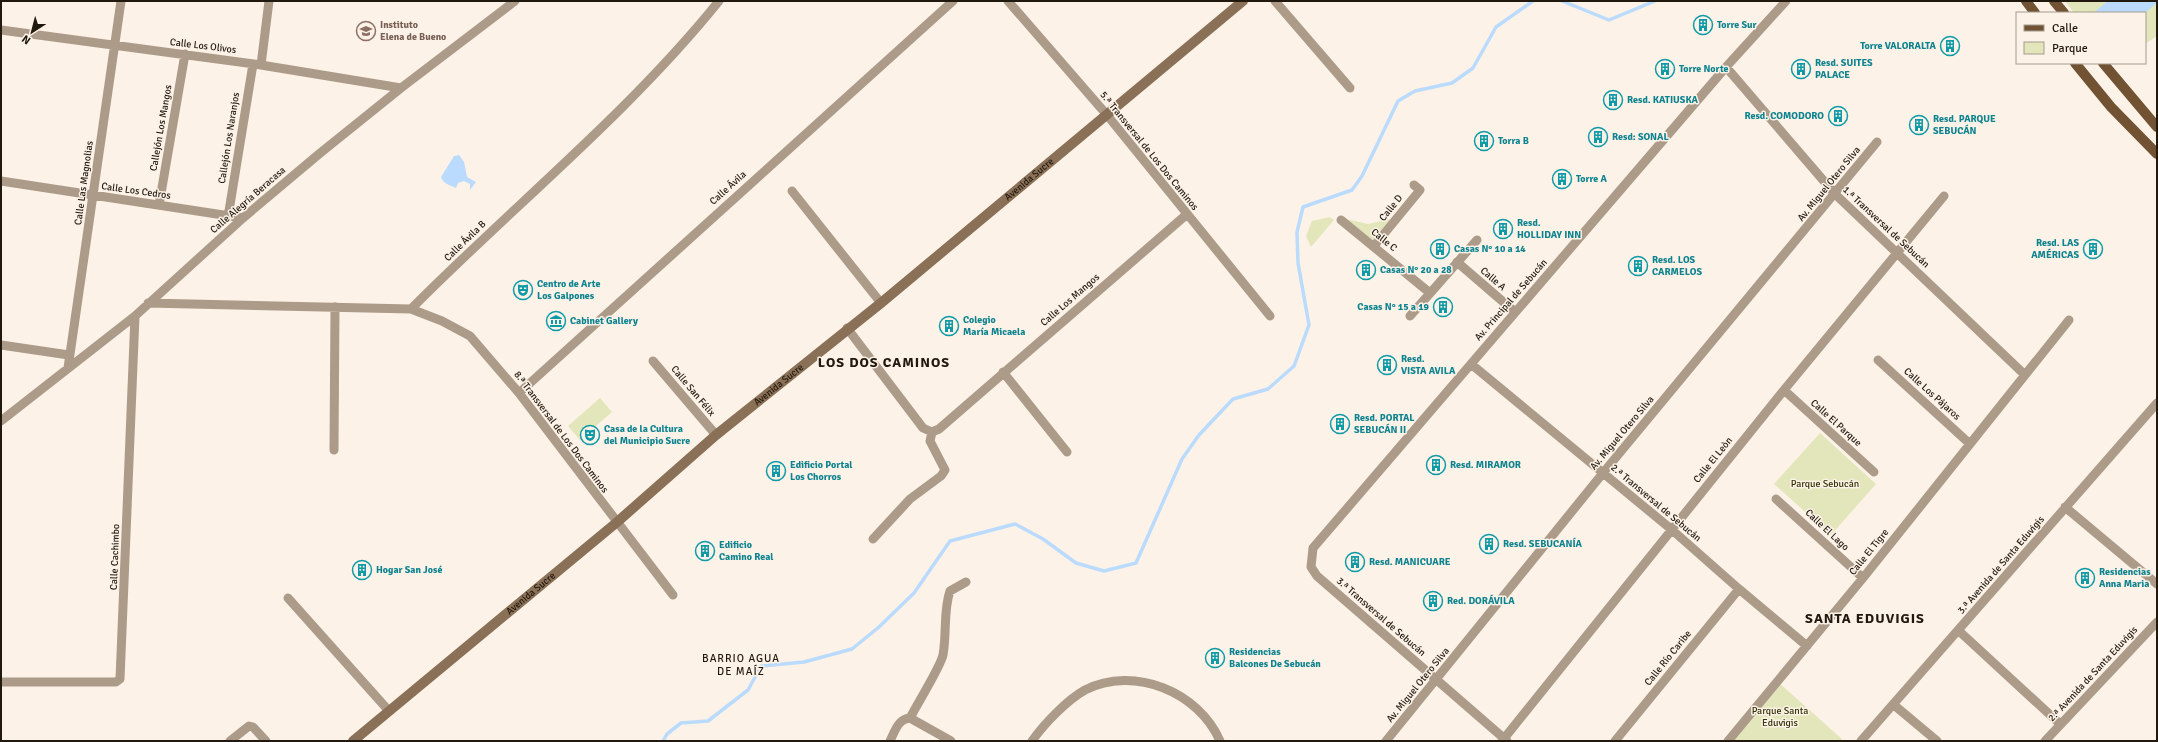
<svg xmlns="http://www.w3.org/2000/svg" width="2158" height="742" font-family="Signika,sans-serif">
	<rect width="100%" height="100%" fill="#fcf2e7"/>
	<path fill="#e3e6ba" d="M2065 1H2157V36L2145 44V13H2074Z
		M1330 217 1334 220 1311 247 1306 236 1312 221Z
		M1346 219 1368 224 1390 219 1373 240Z
		M600 398 612 412 580 440 568 426Z
		M1820 433 1876 484 1831 535 1774 484Z
		M1778 682 1842 739 1840 741H1726Z"/>
	<path fill="#badbfd" d="M2108 1H2157V3L2145 13H2093Z
		M459 155 464 162 467 177 476 182 470 190V184L464 181 458 183 456 188C450 185 443 184 441 177L454 156Z"/>
	<g fill="none" stroke-linecap="round" stroke-linejoin="round">
		<path stroke="#badbfd" stroke-width="3.5" d="M1562 1 1609 20 1655 1
			M663 741 667 734 681 723 708 721 748 690 761 666 804 662 852 649 879 627 914 593 950 541 1015 524 1043 539 1076 563 1104 571 1136 563 1182 459 1199 435 1233 399 1268 389 1294 366 1309 325 1298 263 1297 232 1303 207 1352 190 1362 176 1398 101 1415 91 1452 83 1473 68 1496 27 1533 1"/>
		<path stroke="#ad9b89" stroke-width="9" d="M1008 1 1107 115 1270 316
			M1275 1 1350 88
			M1 30 261 65 401 88
			M261 65 269 1
			M1726 67 1835 194 2025 375
			M1 181 243 218
			M792 191 881 303
			M159 205 185 54
			M228 217 253 64
			M1341 220 1430 293
			M1374 246 1420 190 1414 185
			M1457 262 1515 312
			M148 303 411 309 442 321 470 336 519 393 673 595
			M411 309C513 206 628 114 719 1
			M1410 316 1477 240
			M847 328 923 428 932 432
			M1 345 69 355
			M1878 360 1970 444
			M653 361 716 435
			M1471 364 1671 529 1739 589 1807 646
			M68 368 121 1
			M1003 372 1067 452
			M1784 390 1874 472
			M519 393 953 1
			M1 421 135 316 243 218 319 154 401 88 515 1
			M932 432 939 429 1186 215
			M334 450 335 307
			M1776 499 1863 578
			M2065 507 2157 584
			M873 539 910 499 941 476 945 470 930 441 932 432
			M288 598 389 711
			M1959 631 2060 724
			M1 682H116L120 679 135 316
			M1894 705 1937 741
			M910 718C917 704 940 668 943 655 947 633 943 611 950 591L966 582
			M910 718 951 741
			M230 741 249 726 253 727 266 741
			M890 741C895 731 898 719 910 718
			M1032 741C1044 724 1067 700 1085 690 1134 665 1199 692 1220 741
			M1386 741 1603 473 1877 142
			M1502 741 1784 390 1944 196
			M1507 741 1317 576 1311 567 1313 548 1726 67 1786 1
			M1615 741 1739 589
			M1728 741 1863 578 2069 320
			M1861 741 2157 403
			M2045 741 2157 622"/>
		<path stroke="#8a7057" stroke-width="10" id="s1" d="M353 741 616 523 716 435 881 303 1243 1"/>
		<path stroke="#715232" stroke-width="10" d="M2026 1 2035 13
			M2054 1 2064 13
			M2075 63 2111 107 2157 154
			M2103 63 2157 127"/>
	</g>
	<defs>
		<g id="building-ring" transform="scale(1)"><circle r="9.5" fill="#fcf2e7" stroke="#0f9aa8" stroke-width="1.5"/><path d="M-4-6H4V6H1V3H-1V6H-4ZM-2.5-4.3h1.7v1.8h-1.7ZM.8-4.3h1.7v1.8H.8ZM-2.5-1h1.7V.8h-1.7ZM.8-1h1.7V.8H.8Z" fill="#0f9aa8"/></g>
		<g id="university-ring" transform="scale(1)"><circle r="9.5" fill="#fcf2e7" stroke="#8d6e63" stroke-width="1.5"/><path d="M0-5L7-2L0 1L-7-2ZM-4 1L0 2.5L4 1V4Q0 6-4 4Z" fill="#8d6e63"/></g>
		<g id="theatre-ring" transform="scale(1)"><circle r="9.5" fill="#fcf2e7" stroke="#0f9aa8" stroke-width="1.5"/><path d="M-5-5.5Q0-4 5-5.5V0Q5 5 0 6Q-5 5-5 0ZM-3.3-2.5H-1v1.5H-3.3ZM1-2.5H3.3v1.5H1ZM-2.8 1Q0 5.5 2.8 1Z" fill="#0f9aa8"/></g>
		<g id="museum-ring" transform="scale(1)"><circle r="9.5" fill="#fcf2e7" stroke="#0f9aa8" stroke-width="1.5"/><path d="M0-6L6-3V-2H-6V-3ZM-5-1h2V3h-2ZM-1-1h2V3h-2ZM3-1h2V3H3ZM-6 4H6V6H-6Z" fill="#0f9aa8"/></g>
	</defs>
	<g fill-rule="evenodd">
		<use href="#building-ring" x="1703" y="25"/>
		<use href="#university-ring" x="366" y="31"/>
		<use href="#building-ring" x="1950" y="46"/>
		<use href="#building-ring" x="1665" y="69"/>
		<use href="#building-ring" x="1801" y="69"/>
		<use href="#building-ring" x="1613" y="100"/>
		<use href="#building-ring" x="1838" y="116"/>
		<use href="#building-ring" x="1919" y="125"/>
		<use href="#building-ring" x="1598" y="137"/>
		<use href="#building-ring" x="1484" y="141"/>
		<use href="#building-ring" x="1562" y="179"/>
		<use href="#building-ring" x="1503" y="229"/>
		<use href="#building-ring" x="1440" y="249"/>
		<use href="#building-ring" x="2093" y="249"/>
		<use href="#building-ring" x="1638" y="266"/>
		<use href="#building-ring" x="1366" y="270"/>
		<use href="#theatre-ring" x="523" y="290"/>
		<use href="#building-ring" x="1443" y="307"/>
		<use href="#museum-ring" x="556" y="321"/>
		<use href="#building-ring" x="949" y="326"/>
		<use href="#building-ring" x="1387" y="365"/>
		<use href="#building-ring" x="1340" y="424"/>
		<use href="#theatre-ring" x="590" y="435"/>
		<use href="#building-ring" x="1436" y="465"/>
		<use href="#building-ring" x="776" y="471"/>
		<use href="#building-ring" x="1489" y="544"/>
		<use href="#building-ring" x="705" y="551"/>
		<use href="#building-ring" x="1355" y="562"/>
		<use href="#building-ring" x="362" y="570"/>
		<use href="#building-ring" x="2085" y="578"/>
		<use href="#building-ring" x="1433" y="601"/>
		<use href="#building-ring" x="1215" y="658"/>
	</g>
	<g text-anchor="middle" dominant-baseline="central" stroke-width="3" stroke-linejoin="round" paint-order="stroke">
		<g font-size="10" font-weight="bold" fill="#785e54" stroke="#fcf2e7" text-anchor="start">
			<text x="380" y="25">Instituto<tspan x="380" dy="12">Elena de Bueno</tspan></text>
		</g>
		<g font-size="10" font-weight="bold" fill="#0d838f" stroke="#fcf2e7" text-anchor="start">
			<text x="1717" y="25">Torre Sur</text>
			<text x="1936" y="46" text-anchor="end">Torre VALORALTA</text>
			<text x="1815" y="63">Resd. SUITES<tspan x="1815" dy="12">PALACE</tspan></text>
			<text x="1679" y="69">Torre Norte</text>
			<text x="1627" y="100">Resd. KATIUSKA</text>
			<text x="1824" y="116" text-anchor="end">Resd. COMODORO</text>
			<text x="1933" y="119">Resd. PARQUE<tspan x="1933" dy="12">SEBUCÁN</tspan></text>
			<text x="1612" y="137">Resd: SONAL</text>
			<text x="1498" y="141">Torra B</text>
			<text x="1576" y="179">Torre A</text>
			<text x="1517" y="223">Resd.<tspan x="1517" dy="12">HOLLIDAY INN</tspan></text>
			<text x="2079" y="243" text-anchor="end">Resd. LAS<tspan x="2079" dy="12">AMÉRICAS</tspan></text>
			<text x="1454" y="249">Casas N° 10 a 14</text>
			<text x="1652" y="260">Resd. LOS<tspan x="1652" dy="12">CARMELOS</tspan></text>
			<text x="1380" y="270">Casas N° 20 a 28</text>
			<text x="537" y="284">Centro de Arte<tspan x="537" dy="12">Los Galpones</tspan></text>
			<text x="1429" y="307" text-anchor="end">Casas N° 15 a 19</text>
			<text x="963" y="320">Colegio<tspan x="963" dy="12">María Micaela</tspan></text>
			<text x="570" y="321">Cabinet Gallery</text>
			<text x="1401" y="359">Resd.<tspan x="1401" dy="12">VISTA AVILA</tspan></text>
			<text x="1354" y="418">Resd. PORTAL<tspan x="1354" dy="12">SEBUCÁN II</tspan></text>
			<text x="604" y="429">Casa de la Cultura<tspan x="604" dy="12">del Municipio Sucre</tspan></text>
			<text x="790" y="465">Edificio Portal<tspan x="790" dy="12">Los Chorros</tspan></text>
			<text x="1450" y="465">Resd. MIRAMOR</text>
			<text x="1503" y="544">Resd. SEBUCANÍA</text>
			<text x="719" y="545">Edificio<tspan x="719" dy="12">Camino Real</tspan></text>
			<text x="1369" y="562">Resd. MANICUARE</text>
			<text x="376" y="570">Hogar San José</text>
			<text x="2099" y="572">Residencias<tspan x="2099" dy="12">Anna Maria</tspan></text>
			<text x="1447" y="601">Red. DORÁVILA</text>
			<text x="1229" y="652">Residencias<tspan x="1229" dy="12">Balcones De Sebucán</tspan></text>
		</g>
		<g font-size="10" fill="#21180e" stroke="#fcf2e7">
			<text transform="translate(203 46) rotate(7)">Calle Los Olivos</text>
			<text transform="translate(161 128) rotate(-80)">Callejón Los Mangos</text>
			<text transform="translate(229 138) rotate(-81)">Callejón Los Naranjos</text>
			<text transform="translate(1149 151) rotate(51)">5.ª Transversal de Los Dos Caminos</text>
			<text stroke="none"><textPath href="#s1" startOffset="879">Avenida Sucre</textPath></text>
			<text transform="translate(84 183) rotate(-82)">Calle Las Magnolias</text>
			<text transform="translate(1829 184) rotate(-51)">Av. Miguel Otero Silva</text>
			<text transform="translate(728 188) rotate(-42)">Calle Ávila</text>
			<text transform="translate(136 191) rotate(8)">Calle Los Cedros</text>
			<text transform="translate(248 200) rotate(-41)">Calle Alegría Beracasa</text>
			<text transform="translate(1391 208) rotate(-51)">Calle D</text>
			<text transform="translate(1886 227) rotate(43)">1.ª Transversal de Sebucán</text>
			<text transform="translate(1384 240) rotate(39)">Calle C</text>
			<text transform="translate(465 241) rotate(-44)">Calle Ávila B</text>
			<text transform="translate(1493 279) rotate(41)">Calle A</text>
			<text transform="translate(1070 300) rotate(-41)">Calle Los Mangos</text>
			<text transform="translate(1511 300) rotate(-49)">Av. Principal de Sebucán</text>
			<text stroke="none"><textPath href="#s1" startOffset="555">Avenida Sucre</textPath></text>
			<text transform="translate(693 391) rotate(50)">Calle San Félix</text>
			<text transform="translate(1932 394) rotate(42)">Calle Los Pájaros</text>
			<text transform="translate(1836 423) rotate(42)">Calle El Parque</text>
			<text transform="translate(561 432) rotate(53)">8.ª Transversal de Los Dos Caminos</text>
			<text transform="translate(1622 433) rotate(-50)">Av. Miguel Otero Silva</text>
			<text transform="translate(1713 460) rotate(-51)">Calle El Leòn</text>
			<text transform="translate(1656 503) rotate(40)">2.ª Transversal de Sebucán</text>
			<text transform="translate(1827 530) rotate(43)">Calle El Lago</text>
			<text transform="translate(1869 552) rotate(-51)">Calle El Tigre</text>
			<text transform="translate(115 557) rotate(-88)">Calle Cachimbo</text>
			<text transform="translate(2001 565) rotate(-49)">3.ª Avenida de Santa Eduvigis</text>
			<text stroke="none"><textPath href="#s1" startOffset="231">Avenida Sucre</textPath></text>
			<text transform="translate(1381 617) rotate(41)">3.ª Transversal de Sebucán</text>
			<text transform="translate(1668 658) rotate(-51)">Calle Río Caribe</text>
			<text transform="translate(2093 674) rotate(-47)">2.ª Avenida de Santa Eduvigis</text>
			<text transform="translate(1418 685) rotate(-51)">Av. Miguel Otero Silva</text>
		</g>
		<g font-size="10" fill="#313206" stroke="#fcf2e7">
			<text x="1825" y="484">Parque Sebucán</text>
			<text x="1780" y="711">Parque Santa<tspan x="1780" dy="12">Eduvigis</tspan></text>
		</g>
		<g font-size="11" letter-spacing="1" fill="#21180e" stroke="#fcf2e7">
			<text x="741" y="658">BARRIO AGUA<tspan x="741" dy="13">DE MAÍZ</tspan></text>
		</g>
		<g font-size="14" font-weight="bold" letter-spacing="1" fill="#21180e" stroke="#fcf2e7">
			<text x="884" y="362">LOS DOS CAMINOS</text>
			<text x="1865" y="618">SANTA EDUVIGIS</text>
		</g>
	</g>
	<rect width="2158" height="742" fill="none" stroke="#21180e" stroke-width="4"/>
	<rect x="2016" y="12" width="130" height="52" fill="#fcf2e7" stroke="#a49b90"/>
	<rect x="2024" y="25" width="20" height="6" fill="#715232" stroke="#a49b90"/>
	<text x="2052" y="32" font-size="12" fill="#21180e">Calle</text>
	<rect x="2024" y="42" width="20" height="12" fill="#e3e6ba" stroke="#a49b90"/>
	<text x="2052" y="52" font-size="12" fill="#21180e">Parque</text>
	<g transform="translate(32 32) rotate(216)" stroke="#fcf2e7" stroke-width="3" paint-order="stroke">
	<path d="M0-3L7 15L0 10L-7 15Z" fill="#21180e"/>
	<text y="-6" font-size="11" font-weight="bold" text-anchor="middle" fill="#21180e">N</text>
	</g>
</svg>
